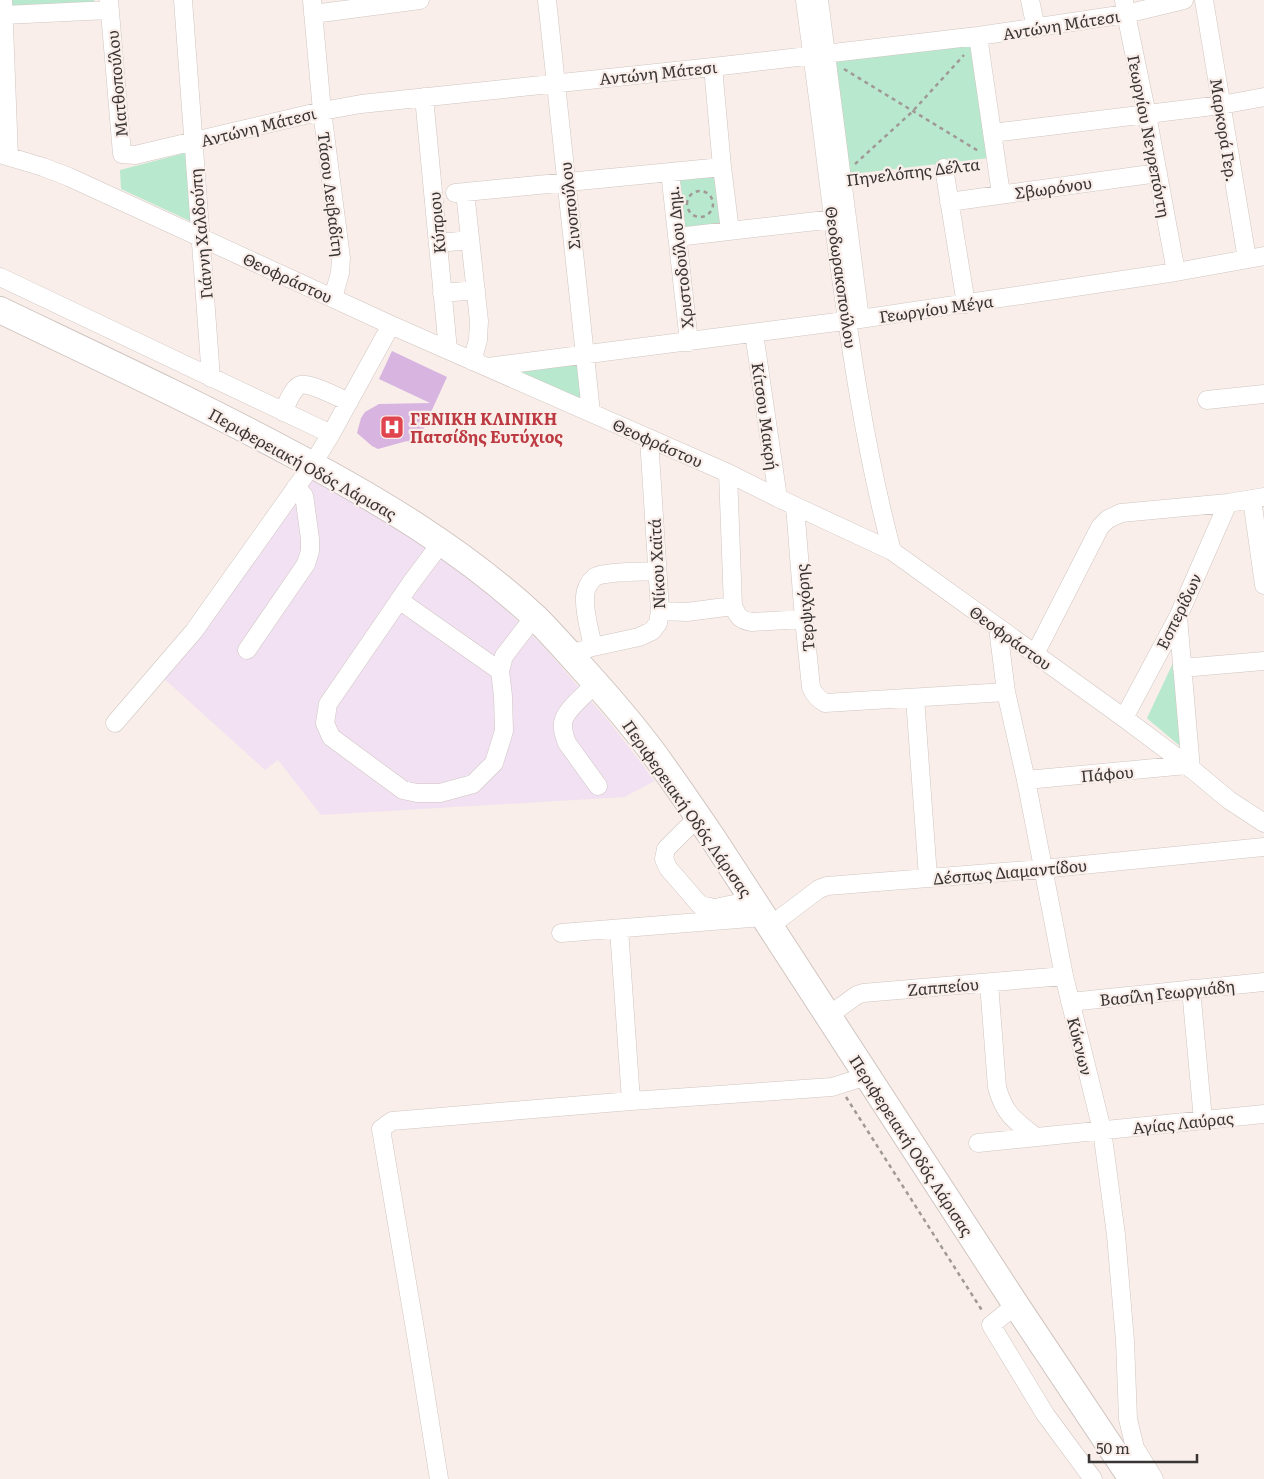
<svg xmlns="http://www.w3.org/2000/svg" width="1264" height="1479" font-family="Literata,serif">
	<rect width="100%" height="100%" fill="#f9eee9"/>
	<path fill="#f1e1f3" d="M312 476 370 509 449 562 502 606 542 645 611 724 655 781 624 797 321 815 278 760 265 770 161 676Z"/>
	<path fill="#b8e9ce" d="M10 0H94L95 5 10 9Z
		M974 43 989 158 843 175 829 60Z
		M185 153 192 222 121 189 120 170Z
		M720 175 726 227 685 232 678 180Z
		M584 363 586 401 521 373 520 371Z
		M1174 661 1187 752 1149 720 1147 718Z"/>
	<path fill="#d8b4e0" d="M392 351 447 377 416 445 407 441 378 449 372 446 357 433 361 418 365 412 379 404 430 403 379 379Z"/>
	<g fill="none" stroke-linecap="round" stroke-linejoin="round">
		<g stroke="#d0c5c1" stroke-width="19">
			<path id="minor" d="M3 0 9 157
				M109 0 122 154 135 155 322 111 361 104 713 67 978 36 1126 14 1184 0
				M183 0 211 378
				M312 0 322 111 341 258 340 273 333 298
				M547 0 591 412
				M805 0C816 80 826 161 836 241 850 345 865 450 892 551
				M819 0 860 319
				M1030 0 1036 28
				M1124 0 1126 14 1147 115 1176 272
				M1204 0 1247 259
				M313 14 420 0
				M4 15 109 10
				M978 36 1001 194
				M713 67 722 167 730 231
				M424 97 448 350
				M992 133 1221 105 1264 97
				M0 154 43 167 69 177 391 325 728 473 778 498 892 551 1124 718 1187 765 1229 800 1264 823
				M944 168 966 304
				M670 172 689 342
				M465 192 479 321 478 340 472 361
				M455 193 722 167
				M949 202 1158 173
				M677 237 834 219
				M438 243 470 240
				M0 277 331 434
				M442 293 476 290
				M754 333 778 498
				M488 367 860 319 1176 272 1264 256
				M1207 400 1264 394
				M283 412C287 404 292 389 300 385 310 382 339 398 349 402
				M728 473 733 606C738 616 739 620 752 622L804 619
				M1252 499 1264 585
				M795 506 804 619 811 687C814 695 818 699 825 703L1006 692
				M441 543 411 583 328 704 325 723 331 737 403 790 417 793H440L473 784 494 763 504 731 503 696 500 671 504 656 534 617
				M399 600 500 671
				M660 611 687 612 733 606
				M1178 617 1191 769
				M998 628 1006 692 1026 780 1064 976 1102 1130 1116 1235 1125 1341 1128 1419 1135 1448 1154 1479
				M593 647C590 631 584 613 585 597 585 590 589 582 595 577 606 571 643 572 657 571
				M247 650 306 564 310 551V539L305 502 304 496 296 487
				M570 654 593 647 639 637 652 631 658 623 660 611 649 438
				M1035 654 1100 527 1108 519 1121 513 1228 503 1264 497
				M1182 668 1264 661
				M596 683C587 693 568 708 564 719 561 727 564 735 567 743L598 786
				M915 698 928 877
				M1124 718 1178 617 1228 503
				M115 723 194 631 312 465 331 434 391 325
				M1026 780 1187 765
				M698 817 666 849 664 859 668 868 700 905 715 908 753 900
				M770 926 819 889 827 886 1042 869 1264 847
				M619 929 631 1101
				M561 933 763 917
				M989 983 997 1087C1004 1114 1015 1121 1036 1137
				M1191 989 1203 1120
				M1070 1002 1264 982
				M828 1016 857 995 863 993 1064 976
				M978 1143 1264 1114
				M1016 1305 991 1325 1045 1414 1093 1479
				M439 1479 417 1341 381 1129 392 1121 631 1101 832 1087 867 1076"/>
		</g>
		<g stroke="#d0c5c1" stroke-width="28">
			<path id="highway" d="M0 310C98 357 197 403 294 455 379 500 464 551 535 617 552 634 568 652 584 670 612 701 639 732 662 765 680 790 697 815 714 840L1016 1305 1132 1479"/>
		</g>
		<path stroke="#a19996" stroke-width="2.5" stroke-dasharray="4 4" stroke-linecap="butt" d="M844 69 980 152
			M855 164 912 112 964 55
			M958 166 982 163
			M856 178 930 169
			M687 204a13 13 0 1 1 26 0a13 13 0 1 1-26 0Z
			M846 1097 983 1312"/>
		<use href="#minor" stroke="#fff" stroke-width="18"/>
		<use href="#highway" stroke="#fff" stroke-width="26"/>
	</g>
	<defs>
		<g id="hospital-square" transform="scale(1.25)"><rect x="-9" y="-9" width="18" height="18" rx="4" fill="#e0444e" stroke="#f9eee9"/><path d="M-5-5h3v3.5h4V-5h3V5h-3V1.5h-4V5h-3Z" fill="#fff"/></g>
	</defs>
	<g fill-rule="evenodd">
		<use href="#hospital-square" x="392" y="427"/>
	</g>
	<g text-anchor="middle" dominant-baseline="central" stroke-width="4.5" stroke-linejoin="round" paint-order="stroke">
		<g font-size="16" fill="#393534" stroke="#f9eee9">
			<text transform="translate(1061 24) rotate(-9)">Αντώνη Μάτεσι</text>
			<text transform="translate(658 72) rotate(-6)">Αντώνη Μάτεσι</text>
			<text transform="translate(116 84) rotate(-95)">Ματθοπούλου</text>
			<text transform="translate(258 126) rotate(-14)">Αντώνη Μάτεσι</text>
			<text transform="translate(1225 130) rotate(81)">Μαρκορά Γερ.</text>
			<text transform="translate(1150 136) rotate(79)">Γεωργίου Νεγρεπόντη</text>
			<text transform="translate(913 171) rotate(-7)">Πηνελόπης Δέλτα</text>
			<text transform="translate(1053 187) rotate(-8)">Σβωρόνου</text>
			<text transform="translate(332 194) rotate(83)">Τάσου Λειβαδίτη</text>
			<text transform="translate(569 206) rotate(-96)">Σινοπούλου</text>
			<text transform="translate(436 223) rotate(-95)">Κύπριου</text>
			<text transform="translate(200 234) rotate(-95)">Γιάννη Χαλδούπη</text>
			<text transform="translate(679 257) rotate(-96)">Χριστοδούλου Δημ.</text>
			<text transform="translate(288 277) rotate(25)">Θεοφράστου</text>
			<text transform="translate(842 277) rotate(82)">Θεοδωρακοπούλου</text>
			<text transform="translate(936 308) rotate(-8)">Γεωργίου Μέγα</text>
			<text transform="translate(766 416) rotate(82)">Κίτσου Μακρή</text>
			<text transform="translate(658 442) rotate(24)">Θεοφράστου</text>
			<text transform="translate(303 463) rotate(29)">Περιφερειακή Οδός Λάρισας</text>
			<text transform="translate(656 564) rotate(-93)">Νίκου Χαϊτά</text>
			<text transform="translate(804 608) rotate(-95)">Τερψιχόρης</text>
			<text transform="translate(1178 611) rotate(-64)">Εσπερίδων</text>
			<text transform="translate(1011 637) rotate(36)">Θεοφράστου</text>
			<text transform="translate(1107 773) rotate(-5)">Πάφου</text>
			<text transform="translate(688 808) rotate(55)">Περιφερειακή Οδός Λάρισας</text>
			<text transform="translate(1010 871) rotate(-5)">Δέσπως Διαμαντίδου</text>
			<text transform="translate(943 986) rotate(-5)">Ζαππείου</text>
			<text transform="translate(1167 992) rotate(-6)">Βασίλη Γεωργιάδη</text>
			<text transform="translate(1081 1046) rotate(76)">Κύκνων</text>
			<text transform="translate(1183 1122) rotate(-6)">Αγίας Λαύρας</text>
			<text transform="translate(912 1145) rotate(57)">Περιφερειακή Οδός Λάρισας</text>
		</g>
		<g font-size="16" font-weight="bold" fill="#be3a42" stroke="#f9eee9" text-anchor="start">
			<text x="410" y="418">ΓΕΝΙΚΗ ΚΛΙΝΙΚΗ<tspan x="410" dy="18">Πατσίδης Ευτύχιος</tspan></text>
		</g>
	</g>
	<path d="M1089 1454v8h108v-8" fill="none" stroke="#393534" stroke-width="2.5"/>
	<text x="1096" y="1454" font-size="15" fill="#393534" stroke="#f9eee9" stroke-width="4" paint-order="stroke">50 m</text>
</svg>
